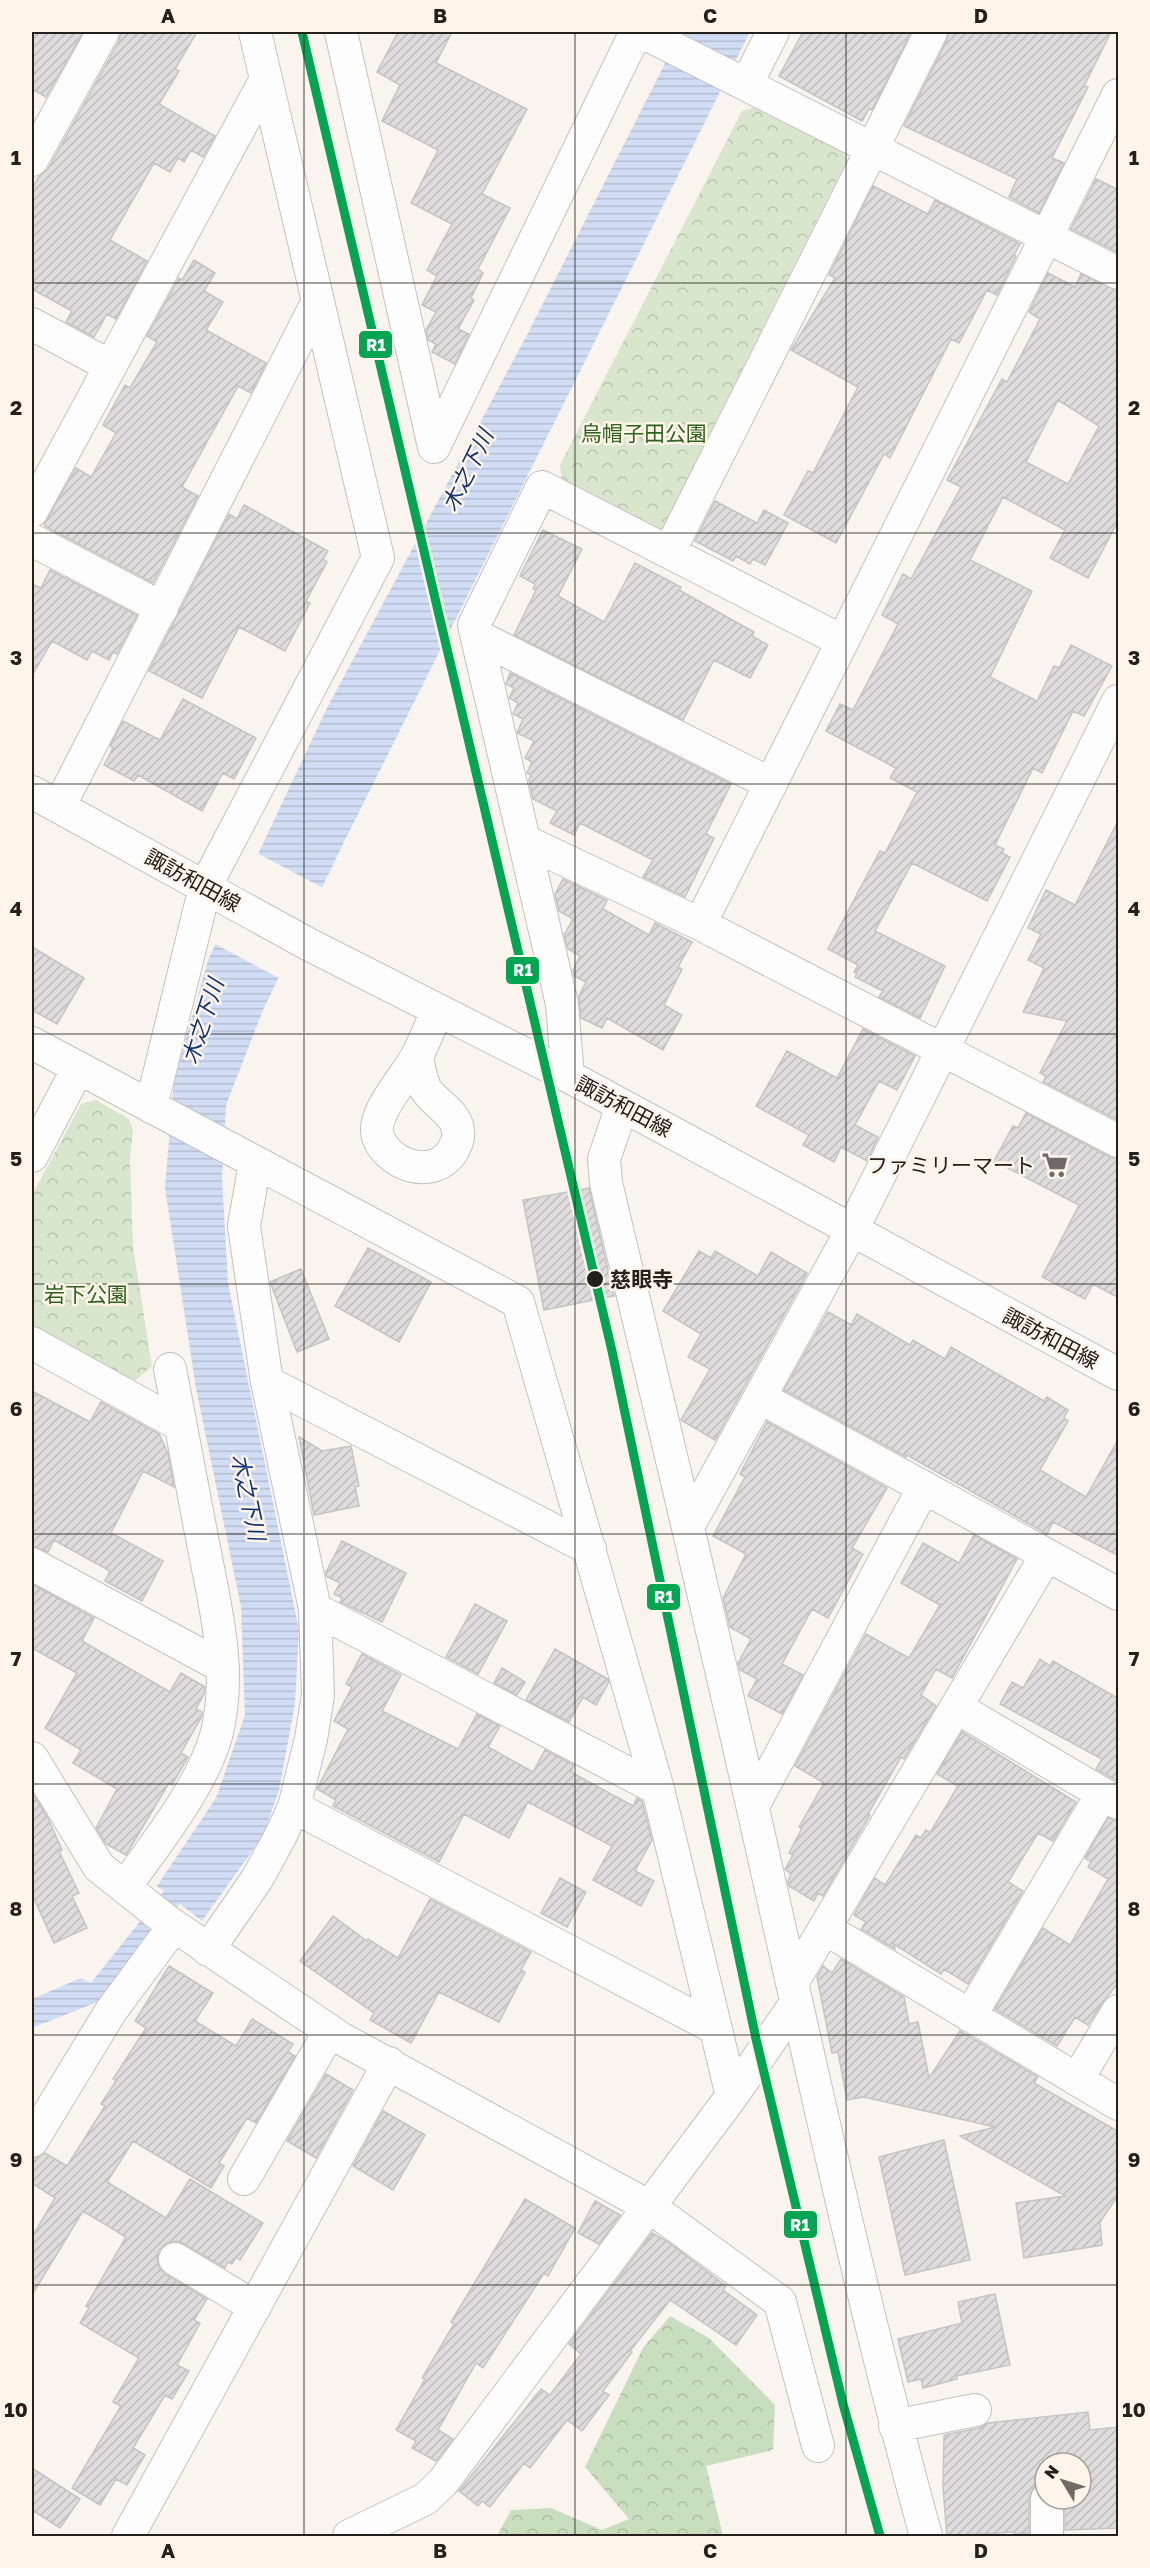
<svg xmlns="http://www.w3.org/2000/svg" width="1150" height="2568" font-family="'Golos Text','Noto Sans JP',sans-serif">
	<defs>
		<pattern id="forest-crowns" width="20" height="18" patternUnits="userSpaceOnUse" patternTransform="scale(1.5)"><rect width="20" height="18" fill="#c9debe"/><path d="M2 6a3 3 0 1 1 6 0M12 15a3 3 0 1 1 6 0" fill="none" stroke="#acbea3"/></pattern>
		<pattern id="park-crowns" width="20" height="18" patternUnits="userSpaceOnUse" patternTransform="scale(1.5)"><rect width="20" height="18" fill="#d7e6cd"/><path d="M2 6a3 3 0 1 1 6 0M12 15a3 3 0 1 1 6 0" fill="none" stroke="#b8c5af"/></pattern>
		<pattern id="water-rules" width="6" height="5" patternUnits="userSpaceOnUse" patternTransform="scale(1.5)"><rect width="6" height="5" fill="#d1ddf4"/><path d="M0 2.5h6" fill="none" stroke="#b3bdd1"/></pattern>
		<pattern id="building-hatch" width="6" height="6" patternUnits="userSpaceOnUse" patternTransform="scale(1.5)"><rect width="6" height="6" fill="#dfdcdd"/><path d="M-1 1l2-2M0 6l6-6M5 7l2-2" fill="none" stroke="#bfbcbd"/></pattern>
	</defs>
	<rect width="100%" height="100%" fill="#faf4ef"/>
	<path fill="url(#forest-crowns)" d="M670 2316 709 2338 775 2405 773 2450 706 2466 723 2536H497L511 2510 551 2508 602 2530 629 2519 585 2467 643 2348Z"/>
	<path fill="url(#park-crowns)" d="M757 107 841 149 847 160 662 529 650 533 563 487 560 465 742 111Z
		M96 1100 129 1119 133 1131 130 1158 133 1247 152 1366 135 1381 32 1326V1195L81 1104Z"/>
	<path fill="url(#water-rules)" d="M681 32H750L343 844 263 1010 226 1105 222 1178 228 1283 299 1630 295 1704 279 1790 263 1836 202 1921 180 1904 100 2001 32 2028V1999L81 1978 91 1983 164 1891 157 1886 216 1798 245 1715 241 1607 196 1388 165 1188 174 1081 208 960 327 708 528 333Z"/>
	<path fill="#faf4ef" d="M255 852 325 889 281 979 213 943Z"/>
	<path fill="url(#building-hatch)" stroke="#c6c3c3" stroke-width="1.5" fill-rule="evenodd" d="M32 32H83L46 97 32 89Z
		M121 32H197L175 69 179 71 159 104 215 136 203 157 191 150 184 162 178 158 170 172 154 163 110 240 147 261 116 319 107 314 94 337 66 322 72 311 32 289V189L39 176 48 169 119 41Z
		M398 32H452L436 63 527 109 482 194 510 208 478 269 483 273 471 298 474 300 458 329 469 334 455 364 432 352 436 344 428 340 426 330 436 312 422 305 437 276 427 270 452 224 411 203 438 150 382 121 400 85 377 72Z
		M803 32H911L872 110 869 109 862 121 779 76Z
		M949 32H1111L1084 86 1088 87 1052 158 1064 163 1039 213 1009 197 1017 179 904 126 947 40Z
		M1096 179 1119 190V253L1071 229Z
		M873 186 928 214 935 200 1020 244 1014 255 1016 256 997 295 987 290 959 343 951 339 890 458 884 454 836 543 784 515 808 471 813 473 858 387 791 350 835 278 829 275Z
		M194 260 215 273 204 291 223 302 206 330 266 363 251 393 238 386 182 487 198 496 153 583 46 527 44 524 76 468 91 477 116 433 103 425 125 385 130 388 157 342 147 336 179 278 182 280Z
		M1048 273 1075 287 1081 274 1119 291V519L1088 578 1050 558 1065 530 1003 497 970 560 1032 591 990 677 1037 701 1054 666 1059 668 1071 645 1112 666 1084 716 1073 711 1042 773 1033 768 995 845 1004 849 1002 853 1010 857 987 901 912 863 875 931 945 966 920 1018 879 997 883 991 855 977 857 973 854 972 858 965 828 949 880 851 885 853 917 792 890 778 896 768 826 731 840 704 853 710 898 624 882 615 903 574 911 579 961 487 947 480 1002 379 1007 382 1040 319 1029 312ZM1058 400 1099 426 1068 484 1026 462Z
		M715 501 757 523 764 510 788 523 765 565 753 559 750 564 736 556 733 561 695 541Z
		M244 505 328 551 323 559 327 562 306 601 310 603 285 651 239 627 202 698 149 671 229 514 237 519Z
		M543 530 582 549 558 596 604 622 635 563 681 587 679 590 754 632 752 636 768 645 750 678 714 660 683 720 514 635 536 590 533 589 535 584 520 576Z
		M50 570 137 615 117 654 113 652 109 660 92 651 87 660 52 641 32 676V584L41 588Z
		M510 673 731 784 706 834 714 838 685 897 643 877 653 860 580 823 574 835 550 823 557 811 533 799 529 780 531 775 527 773 532 762 525 758 534 741 517 733 523 719 513 714 518 703 509 698 514 688 506 684Z
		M183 699 256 738 234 779 223 773 202 811 138 775 134 781 104 765 113 748 110 746 123 721 160 740Z
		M1119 819V1121L1043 1082 1046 1076 1040 1073 1067 1021 1023 1012 1044 968 1028 960 1041 934 1028 928 1046 890 1075 905Z
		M563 879 607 900 603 909 649 935 655 923 692 942 678 967 682 969 664 1005 682 1015 663 1050 607 1018 602 1028 581 1018 579 996 586 982 574 976 573 970 580 956 568 949 564 935 573 919 559 911 555 894Z
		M32 947 84 978 57 1024 32 1010Z
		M863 1029 915 1056 897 1090 879 1081 855 1125 878 1137 867 1161 841 1147 834 1162 803 1145 809 1135 756 1106 787 1051 837 1078Z
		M1026 1113 1110 1157 1119 1159V1298L1093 1284 1085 1299 1042 1277 1079 1205 994 1161 1013 1126 1018 1128Z
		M589 1188 614 1296 544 1310 523 1200Z
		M368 1248 431 1282 399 1342 335 1306Z
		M699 1251 711 1258 715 1251 758 1276 771 1252 807 1273 715 1440 681 1420 710 1369 688 1357 701 1334 663 1311Z
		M301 1269 329 1339 297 1352 270 1282Z
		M828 1312 851 1325 857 1314 910 1345 913 1340 945 1359 951 1347 1044 1401 1047 1397 1068 1410 1064 1418 1068 1421 1040 1470 1086 1497 1119 1438V1556L1053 1522 1047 1534 907 1455 906 1457 784 1390Z
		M32 1391 90 1422 101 1402 159 1434 168 1453 174 1487 143 1471 111 1533 163 1561 142 1601 105 1581 110 1571 54 1540 48 1552 32 1546Z
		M767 1422 887 1488 852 1548 863 1554 828 1618 812 1609 782 1664 803 1675 782 1714 748 1696 757 1679 740 1670 738 1663 751 1639 730 1627 723 1598 746 1554 713 1536 745 1477 740 1474Z
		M299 1437 322 1451 351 1446 359 1486 355 1487 359 1506 314 1515Z
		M974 1535 1017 1559 952 1678 936 1669 921 1695 936 1706 904 1759 901 1757 868 1814 870 1815 823 1896 818 1893 814 1901 789 1886 788 1881 791 1874 785 1869 793 1855 789 1853 802 1828 799 1827 824 1783 795 1766 866 1634 909 1658 940 1605 901 1583 923 1543 959 1563Z
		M342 1541 406 1573 382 1622 340 1602 342 1598 334 1594 340 1583 326 1576V1572Z
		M32 1584 94 1618 82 1641 170 1692 181 1673 205 1687 204 1694 196 1709 202 1712V1716L181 1753 188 1757 172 1785 169 1783 126 1855 106 1844 96 1828 117 1789 73 1763 81 1750 45 1728 77 1673 32 1648Z
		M475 1604 507 1621 478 1674 446 1657Z
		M555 1649 608 1679 609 1682 596 1705 583 1697 569 1722 526 1700Z
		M362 1654 401 1675 382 1711 458 1749 477 1714 500 1726 488 1747 533 1772 545 1750 574 1765 571 1772 633 1806 637 1798 642 1801 652 1840 635 1871 654 1881 641 1906 593 1880 612 1846 528 1802 509 1838 464 1814 439 1862 333 1806 336 1800 317 1789 348 1729 334 1721 352 1687 346 1684Z
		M1040 1659 1050 1666 1053 1661 1119 1699V1782L1096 1769 1102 1759 1000 1704 1012 1682 1023 1688Z
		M502 1668 525 1682 517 1695 494 1683Z
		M962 1732 1076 1802 1053 1841 1038 1833 1008 1882 1023 1891 968 1984 944 1969 941 1974 894 1944 895 1949 861 1929 866 1922 854 1915 875 1878 885 1885 916 1835 921 1838 926 1830 930 1833 958 1786 937 1774Z
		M32 1792 48 1818 62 1850 59 1851 79 1893 72 1896 87 1928 54 1943 32 1894Z
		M1108 1818 1119 1821V1982L1103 2002 1088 2025 1075 2017 1057 2046 995 2009 1043 1928 1070 1945 1108 1879 1088 1867 1091 1862 1085 1858Z
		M560 1878 586 1892 567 1927 541 1913Z
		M430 1899 531 1952 521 1970 525 1972 499 2022 439 1992 411 2043 370 2020 374 2013 300 1961 333 1916 367 1941 368 1939 398 1958Z
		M841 1959 904 1997 909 2024 918 2022 929 2078 960 2031 1038 2077 1034 2083 1119 2132V2194L1100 2222 1102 2245 1024 2258 1016 2203 1065 2196 960 2136 995 2127 864 2097 847 2100 838 2052 832 2053 817 1977 823 1966 832 1973Z
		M169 1966 213 1993 195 2021 236 2046 252 2019 293 2044 288 2052 295 2056 256 2123 247 2118 219 2163 224 2166 211 2188 133 2141 107 2182 166 2218 190 2179 263 2223 240 2260 236 2257 232 2264 228 2262 225 2268 184 2244 176 2241 167 2243 159 2250 157 2259 159 2267 165 2274 207 2299 194 2320 200 2323 177 2365 189 2371 172 2399 165 2395 133 2448 145 2455 127 2485 116 2479 100 2505 72 2488 121 2406 113 2402 139 2358 80 2323 89 2308 86 2306 126 2237 83 2211 32 2295V2237L55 2198 32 2183V2159L45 2153 67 2166 105 2106 101 2104 116 2081 113 2079 146 2028 135 2021Z
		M326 2074 353 2090 316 2158 287 2141Z
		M383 2111 425 2135 393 2190 353 2166Z
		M944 2140 970 2260 905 2275 879 2157Z
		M525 2199 575 2228 548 2276 544 2273 483 2368 476 2363 438 2430 453 2439 436 2461 412 2448 416 2441 396 2430 425 2379 422 2378 454 2324 451 2322Z
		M595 2201 620 2215 599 2244 578 2233Z
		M652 2233 668 2242 726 2286 723 2290 757 2315 736 2345 670 2300 630 2351 632 2352 603 2391 609 2395 582 2431 567 2420 530 2468 524 2463 490 2507 482 2501 478 2506 459 2491 541 2389 550 2395 581 2354 569 2344Z
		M995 2294 1010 2365 956 2376 957 2379 923 2388 921 2379 908 2382 898 2339 962 2323 958 2302Z
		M1088 2412 1090 2430 1119 2427V2528L1065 2530V2499H1081V2463H1045V2481L1038 2484 1032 2490 1029 2498V2533L1014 2534V2532L947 2536 943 2487 944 2435 979 2428 988 2423Z
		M32 2468 80 2499 60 2528 32 2510Z"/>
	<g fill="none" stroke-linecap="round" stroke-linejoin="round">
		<g stroke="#c5c1bd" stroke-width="34">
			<path id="minor" d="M341 32 434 447
				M642 32 1118 273
				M747 83 773 32
				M32 160 103 32
				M32 324 110 366
				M434 447 636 32
				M32 511 266 79
				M32 540 162 608
				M669 552 931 32
				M477 636 771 784
				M32 792 308 944 568 1076 1118 1374
				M59 807 318 301
				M525 841 700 924 1118 1141
				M700 924 1118 95
				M32 1043 518 1302 658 1789 732 2096 443 2482 425 2499 349 2536
				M417 1057C419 1067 421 1078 425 1088 433 1103 457 1112 458 1131 459 1140 456 1144 452 1152 433 1180 389 1166 378 1137 370 1114 407 1076 417 1056 425 1041 431 1025 437 1010
				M568 1076 562 1004 474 625 542 487 842 641
				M622 1106 604 1159 606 1183C656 1392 706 1600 753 1809 808 2052 860 2296 926 2536
				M151 1107 205 887 378 558 255 32
				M32 1156 78 1068
				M32 1343 180 1425
				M267 1382 590 1549
				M761 1398 1118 1594
				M689 1525 852 1230 1118 701
				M32 1564 223 1667
				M315 1609 658 1789
				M956 1707 1118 1803
				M32 1758 99 1867 167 1921 342 2039 650 2207 780 2302 818 2446
				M753 1806 924 1487
				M294 1807 715 2028
				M125 1887C156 1843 201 1788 216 1736 233 1671 215 1606 203 1543 192 1485 181 1427 170 1369
				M826 1929 1118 2104
				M208 1950 257 1879 280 1837 294 1807 311 1739 318 1695 315 1609 267 1382 244 1226 255 1163
				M792 1983 1046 1556
				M970 2016 1102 1794
				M1077 2080 1118 2011
				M732 2096 796 2003
				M32 2141 111 2011 174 1926
				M244 2179 330 2031
				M175 2259 255 2307
				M895 2426 975 2410
				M1047 2499V2536
				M128 2536 389 2063"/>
		</g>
		<use href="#minor" stroke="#fefdfd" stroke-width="32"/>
		<g stroke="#fff4ea" stroke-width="14">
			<path id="rail-1" d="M302 32 612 1351 756 2039 843 2404 880 2536"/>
		</g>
		<use href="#rail-1" stroke="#00a651" stroke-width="9"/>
	</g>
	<path fill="none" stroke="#24201c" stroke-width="1.5" stroke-opacity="0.55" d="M304 32V2536M575 32V2536M846 32V2536M32 283H1118M32 533H1118M32 784H1118M32 1034H1118M32 1284H1118M32 1534H1118M32 1784H1118M32 2035H1118M32 2285H1118"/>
	<defs>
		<g id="supermarket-bare" transform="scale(2.07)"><path d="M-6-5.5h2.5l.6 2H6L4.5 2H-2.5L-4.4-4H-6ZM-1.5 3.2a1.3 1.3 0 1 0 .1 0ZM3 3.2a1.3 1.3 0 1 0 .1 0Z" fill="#6f6a66" stroke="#fff4ea" stroke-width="2.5" paint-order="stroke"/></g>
	</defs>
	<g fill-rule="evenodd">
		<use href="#supermarket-bare" x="1055" y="1165"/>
	</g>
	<circle fill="#24201c" stroke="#fff4ea" stroke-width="2" cx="595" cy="1279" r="9"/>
	<g text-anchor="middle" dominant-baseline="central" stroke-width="5" stroke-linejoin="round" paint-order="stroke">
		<g font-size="21" fill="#2d631b" stroke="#fff4ea">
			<text x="644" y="433">烏帽子田公園</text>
			<text x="86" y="1294">岩下公園</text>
		</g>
		<g font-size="21" fill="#24201c" stroke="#fff4ea">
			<text transform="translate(193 880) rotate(29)">諏訪和田線</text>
			<text transform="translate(624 1106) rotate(28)">諏訪和田線</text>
			<text transform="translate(1051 1338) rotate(28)">諏訪和田線</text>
		</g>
		<g font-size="21" fill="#24201c" stroke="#fff4ea" text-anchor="end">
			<text x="1035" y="1165">ファミリーマート</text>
		</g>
		<g font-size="21" font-weight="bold" fill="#24201c" stroke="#fff4ea" text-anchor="start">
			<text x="610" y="1279">慈眼寺</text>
		</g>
		<g font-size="22" font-style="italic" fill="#123475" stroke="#fff4ea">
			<text transform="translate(467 470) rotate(-64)">木之下川</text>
			<text transform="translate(202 1021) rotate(-72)">木之下川</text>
			<text transform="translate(249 1497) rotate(78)">木之下川</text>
		</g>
	</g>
	<g stroke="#fff4ea" stroke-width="2">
		<rect x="358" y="330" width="35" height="29" rx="6" fill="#00a651"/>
		<rect x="505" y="956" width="35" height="29" rx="6" fill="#00a651"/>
		<rect x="646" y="1583" width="35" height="28" rx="6" fill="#00a651"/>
		<rect x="783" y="2210" width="35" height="29" rx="6" fill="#00a651"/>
	</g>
	<g font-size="16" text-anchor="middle" font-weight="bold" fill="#fff">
		<text x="376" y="351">R1</text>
		<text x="523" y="976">R1</text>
		<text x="664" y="1603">R1</text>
		<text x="800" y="2231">R1</text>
	</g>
	<rect width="1150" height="2568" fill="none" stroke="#fff4ea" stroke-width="66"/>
	<g transform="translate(1063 2481) rotate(308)"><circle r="28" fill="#fff4ea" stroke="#a79f98" stroke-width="1.5"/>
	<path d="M0-4.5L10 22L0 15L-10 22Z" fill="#6f6a66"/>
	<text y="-9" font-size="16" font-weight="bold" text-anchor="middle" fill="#24201c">N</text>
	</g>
	<rect x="33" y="33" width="1084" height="2502" fill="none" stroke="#24201c" stroke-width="2"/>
	<g font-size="20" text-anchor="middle" font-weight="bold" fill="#24201c">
		<text x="168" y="23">A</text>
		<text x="440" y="23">B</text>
		<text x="710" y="23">C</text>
		<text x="981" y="23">D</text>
		<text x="16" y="165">1</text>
		<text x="1134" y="165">1</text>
		<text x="16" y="415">2</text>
		<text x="1134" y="415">2</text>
		<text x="16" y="665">3</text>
		<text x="1134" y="665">3</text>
		<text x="16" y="916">4</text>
		<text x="1134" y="916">4</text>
		<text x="16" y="1166">5</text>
		<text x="1134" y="1166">5</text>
		<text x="16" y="1416">6</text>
		<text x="1134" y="1416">6</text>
		<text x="16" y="1666">7</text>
		<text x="1134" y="1666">7</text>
		<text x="16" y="1916">8</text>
		<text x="1134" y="1916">8</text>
		<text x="16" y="2167">9</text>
		<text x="1134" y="2167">9</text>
		<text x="16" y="2417">10</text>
		<text x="1134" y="2417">10</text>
		<text x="168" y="2558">A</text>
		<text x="440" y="2558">B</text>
		<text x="710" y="2558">C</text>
		<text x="981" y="2558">D</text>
	</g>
</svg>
